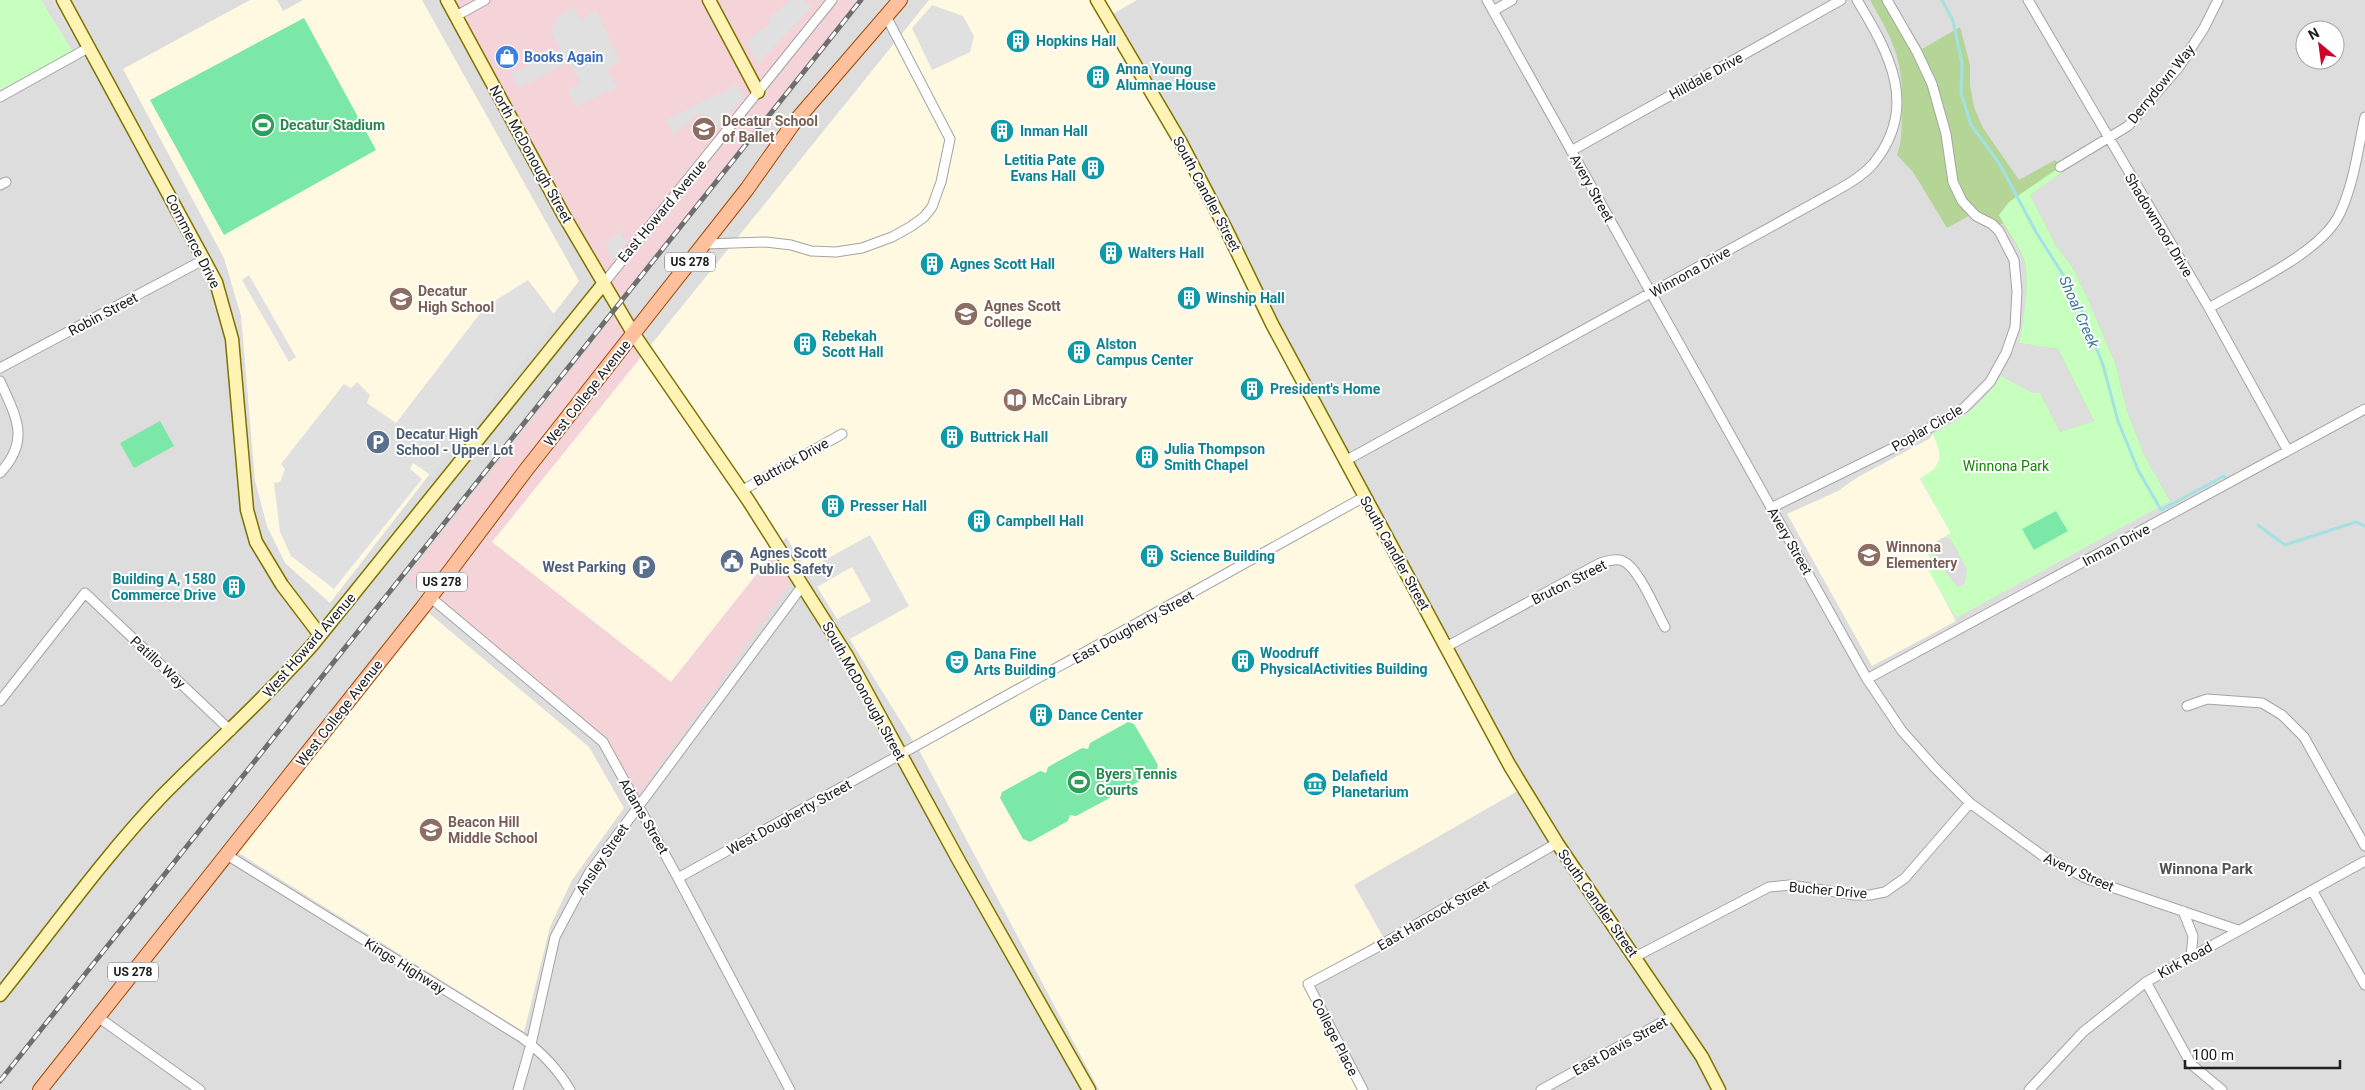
<svg xmlns="http://www.w3.org/2000/svg" width="2365" height="1090" font-family="Roboto,sans-serif">
	<rect width="100%" height="100%" fill="#f1ebe5"/>
	<path fill="#dedddd" fill-rule="evenodd" d="M0 0H2365V1090H0ZM2305 30H2335V60H2305Z"/>
	<path fill="#f4d3d9" d="M451 0H860L620 305Z
		M621 307 794 578 635 801 599 746 407 577Z"/>
	<path fill="#fff9e1" d="M250 0H277L283 11 303 0H422L579 281 330 603 285 563 267 526 255 481 241 316 224 258 123 69Z
		M929 0H1137L1111 15 1523 788 1354 885 1383 937 1307 979 1359 1090H1099L920 752 786 537 671 682 492 542Z
		M1933 434 1941 452 1939 461 1933 471 1920 479 1951 533 1925 548 1933 563 1927 566 1956 621 1872 666 1787 514 1838 491 1858 477 1929 439Z
		M425 610 589 747 624 808 572 880 550 927 524 1032 237 852Z"/>
	<path fill="#b5d596" d="M1870 0H1892L1922 49 1960 27 1970 65V85L1974 107 1983 128 2019 180 2055 160 2064 171 2030 195 2056 246 2071 265 2086 295 2115 363 2127 411 2144 455 2170 501 2039 429 2040 393 2060 432 2094 421 2058 349 2019 343C2025 320 2030 284 2024 261 2021 249 2009 235 2003 224H1992L1990 228 1969 216 1947 228 1913 172 1897 155C1903 137 1901 131 1902 113 1904 62 1895 44 1870 0Z"/>
	<path fill="#c7ffbf" d="M0 0H41L73 52 0 90Z
		M2060 167 2064 171 2030 195 2056 246 2071 265 2086 295 2115 363 2127 411 2144 455 2170 501 1956 618 1926 566 1933 562 1925 548 1932 544C1933 554 1950 580 1958 587L1965 584 1967 569 1951 539 1945 537 1951 533 1920 478C1943 466 1943 457 1933 434 1965 417 1980 406 2001 376L2032 393H2040L2060 432 2094 421 2058 349 2019 343C2024 322 2030 281 2024 260 2019 245 2006 230 1999 215L2009 202Z"/>
	<path fill="#7ce8a8" d="M304 18 376 150 224 235 150 100Z
		M160 421 174 446 134 468 120 443Z
		M2056 511 2068 531 2034 550 2022 529Z
		M1128 722 1134 724 1158 765 1156 772 1118 793 1111 791 1110 798 1076 816 1070 815 1068 821 1030 842 1023 839 1000 798 1002 792 1040 771 1046 773 1048 767 1082 748 1088 749 1090 743Z"/>
	<path fill="#e0e0e0" d="M50 0H55L76 35 72 37Z
		M791 0H804L812 7 758 63 746 42 771 22 768 18Z
		M932 5 963 16 974 36 970 52 932 70 912 28Z
		M574 8 580 20 596 11 610 39 519 88 511 74 560 49 551 31 553 30 551 26 557 22 555 18Z
		M609 40 620 61 590 78 607 69 617 87 576 107 568 90 581 83 569 62Z
		M736 83 744 96 715 131 698 114 674 135 666 120 719 93 722 95Z
		M621 229 623 232 621 235 628 241 612 261 606 245Z
		M249 275 296 357 289 362 242 280Z
		M528 280 557 318 432 476 413 463 410 469 422 479 334 589 291 556 280 532 274 483 280 482 285 469 281 464 344 384 351 388 357 382 370 395 367 403 396 423 485 307Z
		M870 535 909 606 850 639 837 619 871 601 852 567 817 587 807 570Z"/>
	<g fill="none" stroke-linecap="round" stroke-linejoin="round">
		<path stroke="#a2e2e3" stroke-width="3" d="M1942 0 1953 21 1962 63 1961 93 1971 125 1999 163 2036 232 2067 281 2081 309 2103 365 2118 421 2138 470 2161 510 2224 476 2226 478
			M2258 525 2285 545 2356 522 2365 526"/>
		<g stroke="#a4a4a4" stroke-width="11">
			<path id="street" d="M1487 0 1867 679 1902 731 1935 768 1970 803 2043 856 2088 879 2238 930
				M2028 0 2209 308 2288 451
				M1493 11 1512 0
				M456 16 485 0
				M0 97 88 48
				M1571 151 1841 0
				M2060 167 2128 126 2179 67 2204 28 2218 0
				M0 185 6 182
				M705 244 766 242 791 245 811 251 836 252 862 248 892 237 910 227 924 217 932 207 941 182 950 139 886 16
				M604 283 832 0
				M2209 308C2246 286 2323 252 2340 213 2354 184 2358 148 2365 117
				M0 368 205 259
				M0 381C16 417 31 440 0 473
				M1345 461 1816 202C1835 191 1859 180 1873 164 1920 107 1889 53 1857 0
				M741 491 842 434
				M1771 508 1901 444 1964 408 1990 382 2006 353 2015 327 2017 291 2014 260 1999 231 1992 224 1976 216 1962 201 1953 182 1946 134 1932 84 1917 52 1887 0
				M430 597 603 742 678 878 790 1090
				M1446 647 1600 563C1607 561 1617 558 1623 561 1639 568 1656 611 1665 627
				M1867 679 2365 409
				M0 701 85 593 231 731
				M2187 706 2207 699 2262 703 2282 715 2304 737 2365 846
				M227 855 521 1037C540 1051 558 1069 570 1090
				M678 878 1364 497
				M2312 890 2365 985
				M2183 911 2193 936 2191 957
				M1635 957 1769 887 1790 885 1855 895H1870L1885 892 1905 878 1970 803
				M2146 982 2191 1064 2222 1090
				M98 1017 200 1090
				M518 1090 531 1044 555 937 589 873 803 585
				M1363 1090 1308 984 1372 950 1557 843
				M1541 1090 1673 1016
				M2029 1090 2083 1032 2146 982 2365 861"/>
		</g>
		<g stroke="#7e7200" stroke-width="15">
			<path id="secondary" d="M63 0 216 282 232 339 247 510 256 542 282 585 320 635
				M447 0 563 214 633 333 748 500 847 656 959 861 1089 1090
				M709 0 758 92
				M1097 0 1180 141 1227 231 1272 324 1510 766 1557 843 1702 1057 1719 1090
				M0 995C53 929 103 858 161 797 212 745 266 698 314 643L604 283"/>
		</g>
		<g stroke="#9c4900" stroke-width="16">
			<path id="primary" d="M40 1090 423 607 526 470 747 189 793 124 900 0"/>
		</g>
		<use href="#street" stroke="#fff" stroke-width="9"/>
		<use href="#secondary" stroke="#fff4b6" stroke-width="12"/>
		<use href="#primary" stroke="#ffc19d" stroke-width="14"/>
		<g stroke="#6e6e6e" stroke-width="5">
			<path id="rail" d="M0 1081 861 0"/>
		</g>
		<use href="#rail" stroke="#fff" stroke-width="3" stroke-dasharray="9" stroke-linecap="butt"/>
	</g>
	<defs>
		<g id="building-disc" transform="scale(1.25)"><circle r="9.5" fill="#0f9aa8" stroke="#fff"/><path d="M-4-6H4V6H1V3H-1V6H-4ZM-2.5-4.3h1.7v1.8h-1.7ZM.8-4.3h1.7v1.8H.8ZM-2.5-1h1.7V.8h-1.7ZM.8-1h1.7V.8H.8Z" fill="#fff"/></g>
		<g id="shop-disc" transform="scale(1.25)"><circle r="9.5" fill="#3f7fe0" stroke="#fff"/><path d="M-5-2.5h2.3a2.7 3.5 0 0 1 5.4 0H5L5.5 6h-11ZM-1.5-2.5h3a1.5 2.3 0 0 0-3 0Z" fill="#fff"/></g>
		<g id="stadium-disc" transform="scale(1.25)"><circle r="9.5" fill="#2e9e5b" stroke="#fff"/><path d="M0-5a6.5 5 0 1 0 0 10a6.5 5 0 1 0 0-10ZM-3.5-1.8h7v3.6h-7Z" fill="#fff"/></g>
		<g id="school-disc" transform="scale(1.25)"><circle r="9.5" fill="#8d6e63" stroke="#fff"/><path d="M0-5L7-2L0 1L-7-2ZM-4 1L0 2.5L4 1V4Q0 6-4 4Z" fill="#fff"/></g>
		<g id="university-disc" transform="scale(1.25)"><circle r="9.5" fill="#8d6e63" stroke="#fff"/><path d="M0-5L7-2L0 1L-7-2ZM-4 1L0 2.5L4 1V4Q0 6-4 4Z" fill="#fff"/></g>
		<g id="library-disc" transform="scale(1.25)"><circle r="9.5" fill="#8d6e63" stroke="#fff"/><path d="M-6-4Q-3-5.5-.7-3.5V5Q-3 3-6 4ZM6-4Q3-5.5 .7-3.5V5Q3 3 6 4Z" fill="#fff"/></g>
		<g id="parking-disc" transform="scale(1.25)"><circle r="9.5" fill="#5c6f8a" stroke="#fff"/><path d="M-3.5-5.5H1a3.5 3.5 0 0 1 0 7H-1V5.5H-3.5ZM-1-3.4V-.6H.8a1.4 1.4 0 0 0 0-2.8Z" fill="#fff"/></g>
		<g id="civic-disc" transform="scale(1.25)"><circle r="9.5" fill="#5c6f8a" stroke="#fff"/><path d="M-.6-6.5H3V-4.5H.6V-3L4-1V1h2V6H-6V1h2V-1L-.6-3ZM-1.2 2.5V6h2.4V2.5Z" fill="#fff"/></g>
		<g id="theatre-disc" transform="scale(1.25)"><circle r="9.5" fill="#0f9aa8" stroke="#fff"/><path d="M-5-5.5Q0-4 5-5.5V0Q5 5 0 6Q-5 5-5 0ZM-3.3-2.5H-1v1.5H-3.3ZM1-2.5H3.3v1.5H1ZM-2.8 1Q0 5.5 2.8 1Z" fill="#fff"/></g>
		<g id="museum-disc" transform="scale(1.25)"><circle r="9.5" fill="#0f9aa8" stroke="#fff"/><path d="M0-6L6-3V-2H-6V-3ZM-5-1h2V3h-2ZM-1-1h2V3h-2ZM3-1h2V3H3ZM-6 4H6V6H-6Z" fill="#fff"/></g>
	</defs>
	<g fill-rule="evenodd">
		<use href="#building-disc" x="1018" y="41"/>
		<use href="#shop-disc" x="507" y="57"/>
		<use href="#building-disc" x="1098" y="77"/>
		<use href="#stadium-disc" x="263" y="125"/>
		<use href="#school-disc" x="704" y="129"/>
		<use href="#building-disc" x="1002" y="131"/>
		<use href="#building-disc" x="1093" y="168"/>
		<use href="#building-disc" x="1111" y="253"/>
		<use href="#building-disc" x="932" y="264"/>
		<use href="#building-disc" x="1189" y="298"/>
		<use href="#school-disc" x="401" y="299"/>
		<use href="#university-disc" x="966" y="314"/>
		<use href="#building-disc" x="805" y="344"/>
		<use href="#building-disc" x="1079" y="352"/>
		<use href="#building-disc" x="1252" y="389"/>
		<use href="#library-disc" x="1015" y="400"/>
		<use href="#building-disc" x="952" y="437"/>
		<use href="#parking-disc" x="378" y="442"/>
		<use href="#building-disc" x="1147" y="457"/>
		<use href="#building-disc" x="833" y="506"/>
		<use href="#building-disc" x="979" y="521"/>
		<use href="#school-disc" x="1869" y="555"/>
		<use href="#building-disc" x="1152" y="556"/>
		<use href="#civic-disc" x="732" y="561"/>
		<use href="#parking-disc" x="644" y="567"/>
		<use href="#building-disc" x="234" y="587"/>
		<use href="#building-disc" x="1243" y="661"/>
		<use href="#theatre-disc" x="957" y="662"/>
		<use href="#building-disc" x="1041" y="715"/>
		<use href="#stadium-disc" x="1079" y="782"/>
		<use href="#museum-disc" x="1315" y="784"/>
		<use href="#school-disc" x="431" y="830"/>
	</g>
	<g text-anchor="middle" dominant-baseline="central" stroke-width="4" stroke-linejoin="round" paint-order="stroke">
		<g fill="#fff" stroke="#636363" stroke-width="1">
			<rect x="665" y="252.5" width="50" height="19" rx="4"/>
			<rect x="417" y="572.5" width="50" height="19" rx="4"/>
			<rect x="108" y="962.5" width="50" height="19" rx="4"/>
		</g>
		<g font-size="12" font-weight="bold" fill="#202020">
			<text x="690" y="262">US 278</text>
			<text x="442" y="582">US 278</text>
			<text x="133" y="972">US 278</text>
		</g>
		<g font-size="14" font-weight="bold" fill="#0d838f" stroke="#fff" text-anchor="start">
			<text x="1036" y="41">Hopkins Hall</text>
			<text x="1116" y="69">Anna Young<tspan x="1116" dy="16">Alumnae House</tspan></text>
			<text x="1020" y="131">Inman Hall</text>
			<text x="1076" y="160" text-anchor="end">Letitia Pate<tspan x="1076" dy="16">Evans Hall</tspan></text>
			<text x="1128" y="253">Walters Hall</text>
			<text x="950" y="264">Agnes Scott Hall</text>
			<text x="1206" y="298">Winship Hall</text>
			<text x="822" y="336">Rebekah<tspan x="822" dy="16">Scott Hall</tspan></text>
			<text x="1096" y="344">Alston<tspan x="1096" dy="16">Campus Center</tspan></text>
			<text x="1270" y="389">President's Home</text>
			<text x="970" y="437">Buttrick Hall</text>
			<text x="1164" y="449">Julia Thompson<tspan x="1164" dy="16">Smith Chapel</tspan></text>
			<text x="850" y="506">Presser Hall</text>
			<text x="996" y="521">Campbell Hall</text>
			<text x="1170" y="556">Science Building</text>
			<text x="216" y="579" text-anchor="end">Building A, 1580<tspan x="216" dy="16">Commerce Drive</tspan></text>
			<text x="1260" y="653">Woodruff<tspan x="1260" dy="16">PhysicalActivities Building</tspan></text>
			<text x="974" y="654">Dana Fine<tspan x="974" dy="16">Arts Building</tspan></text>
			<text x="1058" y="715">Dance Center</text>
			<text x="1332" y="776">Delafield<tspan x="1332" dy="16">Planetarium</tspan></text>
		</g>
		<g font-size="14" font-weight="bold" fill="#366cbe" stroke="#fff" text-anchor="start">
			<text x="524" y="57">Books Again</text>
		</g>
		<g font-size="14" fill="#202020" stroke="#fff">
			<text transform="translate(1706 76) rotate(-29)">Hilldale Drive</text>
			<text transform="translate(2161 84) rotate(-51)">Derrydown Way</text>
			<text transform="translate(531 154) rotate(61)">North McDonough Street</text>
			<text transform="translate(1592 188) rotate(61)">Avery Street</text>
			<text transform="translate(1207 194) rotate(62)">South Candler Street</text>
			<text transform="translate(662 211) rotate(-50)">East Howard Avenue</text>
			<text transform="translate(2159 225) rotate(59)">Shadowmoor Drive</text>
			<text transform="translate(193 241) rotate(63)">Commerce Drive</text>
			<text transform="translate(1690 272) rotate(-29)">Winnona Drive</text>
			<text transform="translate(103 314) rotate(-28)">Robin Street</text>
			<text transform="translate(587 393) rotate(-52)">West College Avenue</text>
			<text transform="translate(1927 428) rotate(-30)">Poplar Circle</text>
			<text transform="translate(791 462) rotate(-29)">Buttrick Drive</text>
			<text transform="translate(1790 541) rotate(60)">Avery Street</text>
			<text transform="translate(2116 545) rotate(-28)">Inman Drive</text>
			<text transform="translate(1395 553) rotate(61)">South Candler Street</text>
			<text transform="translate(1569 582) rotate(-27)">Bruton Street</text>
			<text transform="translate(1133 627) rotate(-29)">East Dougherty Street</text>
			<text transform="translate(309 645) rotate(-49)">West Howard Avenue</text>
			<text transform="translate(158 662) rotate(43)">Patillo Way</text>
			<text transform="translate(864 691) rotate(61)">South McDonough Street</text>
			<text transform="translate(339 713) rotate(-52)">West College Avenue</text>
			<text transform="translate(644 816) rotate(60)">Adams Street</text>
			<text transform="translate(789 817) rotate(-29)">West Dougherty Street</text>
			<text transform="translate(602 859) rotate(-56)">Ansley Street</text>
			<text transform="translate(2079 872) rotate(24)">Avery Street</text>
			<text transform="translate(1828 890) rotate(5)">Bucher Drive</text>
			<text transform="translate(1598 903) rotate(55)">South Candler Street</text>
			<text transform="translate(1433 915) rotate(-30)">East Hancock Street</text>
			<text transform="translate(2185 960) rotate(-29)">Kirk Road</text>
			<text transform="translate(405 966) rotate(32)">Kings Highway</text>
			<text transform="translate(1335 1037) rotate(63)">College Place</text>
			<text transform="translate(1620 1046) rotate(-29)">East Davis Street</text>
		</g>
		<g font-size="14" font-weight="bold" fill="#785e54" stroke="#fff" text-anchor="start">
			<text x="722" y="121">Decatur School<tspan x="722" dy="16">of Ballet</tspan></text>
			<text x="418" y="291">Decatur<tspan x="418" dy="16">High School</tspan></text>
			<text x="984" y="306">Agnes Scott<tspan x="984" dy="16">College</tspan></text>
			<text x="1032" y="400">McCain Library</text>
			<text x="1886" y="547">Winnona<tspan x="1886" dy="16">Elementery</tspan></text>
			<text x="448" y="822">Beacon Hill<tspan x="448" dy="16">Middle School</tspan></text>
		</g>
		<g font-size="14" font-weight="bold" fill="#27864d" stroke="#fff" text-anchor="start">
			<text x="280" y="125">Decatur Stadium</text>
			<text x="1096" y="774">Byers Tennis<tspan x="1096" dy="16">Courts</tspan></text>
		</g>
		<g font-size="14" font-weight="bold" fill="#4e5e75" stroke="#fff" text-anchor="start">
			<text x="396" y="434">Decatur High<tspan x="396" dy="16">School - Upper Lot</tspan></text>
			<text x="750" y="553">Agnes Scott<tspan x="750" dy="16">Public Safety</tspan></text>
			<text x="626" y="567" text-anchor="end">West Parking</text>
		</g>
		<g font-size="14" fill="#118601" stroke="#fff">
			<text x="2006" y="466">Winnona Park</text>
		</g>
		<g font-size="15" font-style="italic" fill="#377b99" stroke="#fff">
			<text transform="translate(2079 312) rotate(66)">Shoal Creek</text>
		</g>
		<g font-size="15" font-weight="bold" fill="#535353" stroke="#fff">
			<text x="2206" y="869">Winnona Park</text>
		</g>
	</g>
	<g transform="translate(2320 45) rotate(331)"><circle r="24" fill="#ffffff" stroke="#a6a6a6"/>
	<path d="M0-4L9 19L0 12L-9 19Z" fill="#d0002a"/>
	<text y="-8" font-size="14" font-weight="bold" text-anchor="middle" fill="#202020">N</text>
	</g>
	<path d="M2185 1060v8h155v-8" fill="none" stroke="#202020" stroke-width="2.5"/>
	<text x="2192" y="1060" font-size="15" fill="#202020" stroke="#ffffff" stroke-width="4" paint-order="stroke">100 m</text>
</svg>
